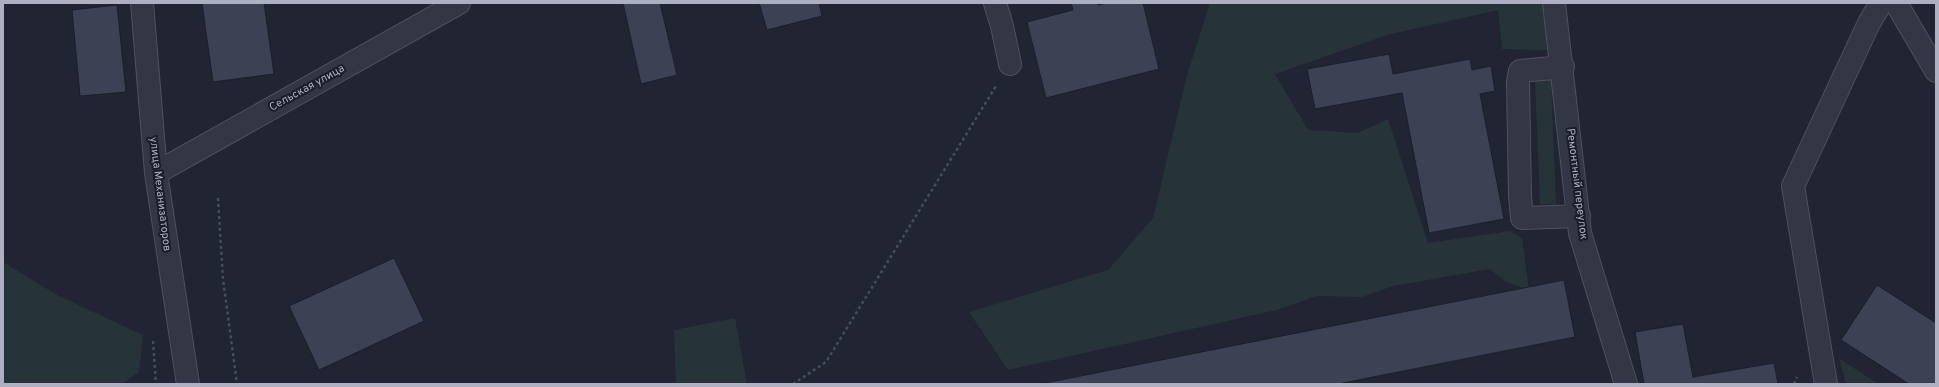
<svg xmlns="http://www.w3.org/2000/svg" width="1939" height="387" font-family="Overpass,sans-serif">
	<rect width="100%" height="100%" fill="#202433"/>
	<path fill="#263439" d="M1210 3H1545L1551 50 1502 49 1498 10 1387 35 1275 74 1308 130 1357 133 1388 119 1428 243 1510 231 1522 238 1529 290 1506 282 1490 269 1393 286 1362 297 1317 296 1277 310 1008 370 969 312 1108 270 1153 218 1187 75Z
		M1551 79 1556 204H1540L1535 80Z
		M3 262 59 296 143 335 139 372 122 384H3Z
		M735 318 747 384H676L674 330Z
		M1839 358 1878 384H1846Z"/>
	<path fill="#3c4154" stroke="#1b1e2b" d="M202 3H264L274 74 213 82Z
		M623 3H660L677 75 641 84Z
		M759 3H819L822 16 767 30Z
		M1071 3H1098V5L1107 3H1143L1159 69 1046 98 1027 22 1073 10Z
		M117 5 126 92 80 96 72 10Z
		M1389 54 1393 74 1470 59 1472 70 1491 66 1495 91 1480 94 1504 219 1429 233 1402 93 1315 109 1307 69Z
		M394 258 424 321 319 370 289 306Z
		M1564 280 1575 337 1338 384H1040Z
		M1877 285 1936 323V384H1909L1841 340Z
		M1683 324 1693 377 1774 363 1778 384H1644L1635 332Z"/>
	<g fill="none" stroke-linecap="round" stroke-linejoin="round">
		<g stroke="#4e515f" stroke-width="24">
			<path id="minor" d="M142 3 156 173 188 384
				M995 3 1002 26 1010 64
				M1554 3 1580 233 1626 384
				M1896 3 1936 71
				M1563 67 1520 71 1518 82 1520 196 1522 218 1579 216
				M156 173 459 3
				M1826 384 1793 186 1869 23 1881 3"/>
		</g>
		<path stroke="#435056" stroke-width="2.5" stroke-dasharray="3 3" stroke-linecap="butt" d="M218 198 223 279 237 384
			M153 341 156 384
			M793 384 826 362 996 86
			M1794 384 1797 377"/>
		<use href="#minor" stroke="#333644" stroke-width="22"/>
	</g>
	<g text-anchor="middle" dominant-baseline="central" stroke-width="4" stroke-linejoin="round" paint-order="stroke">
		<g font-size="11" fill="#adb0c1" stroke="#191c29">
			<text transform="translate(307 88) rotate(-29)">Сельская улица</text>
			<text transform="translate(1577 184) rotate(83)">Ремонтный переулок</text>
			<text transform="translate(160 194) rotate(83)">улица Механизаторов</text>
		</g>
	</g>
	<rect width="1939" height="387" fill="none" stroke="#adb0c1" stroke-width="8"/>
</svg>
